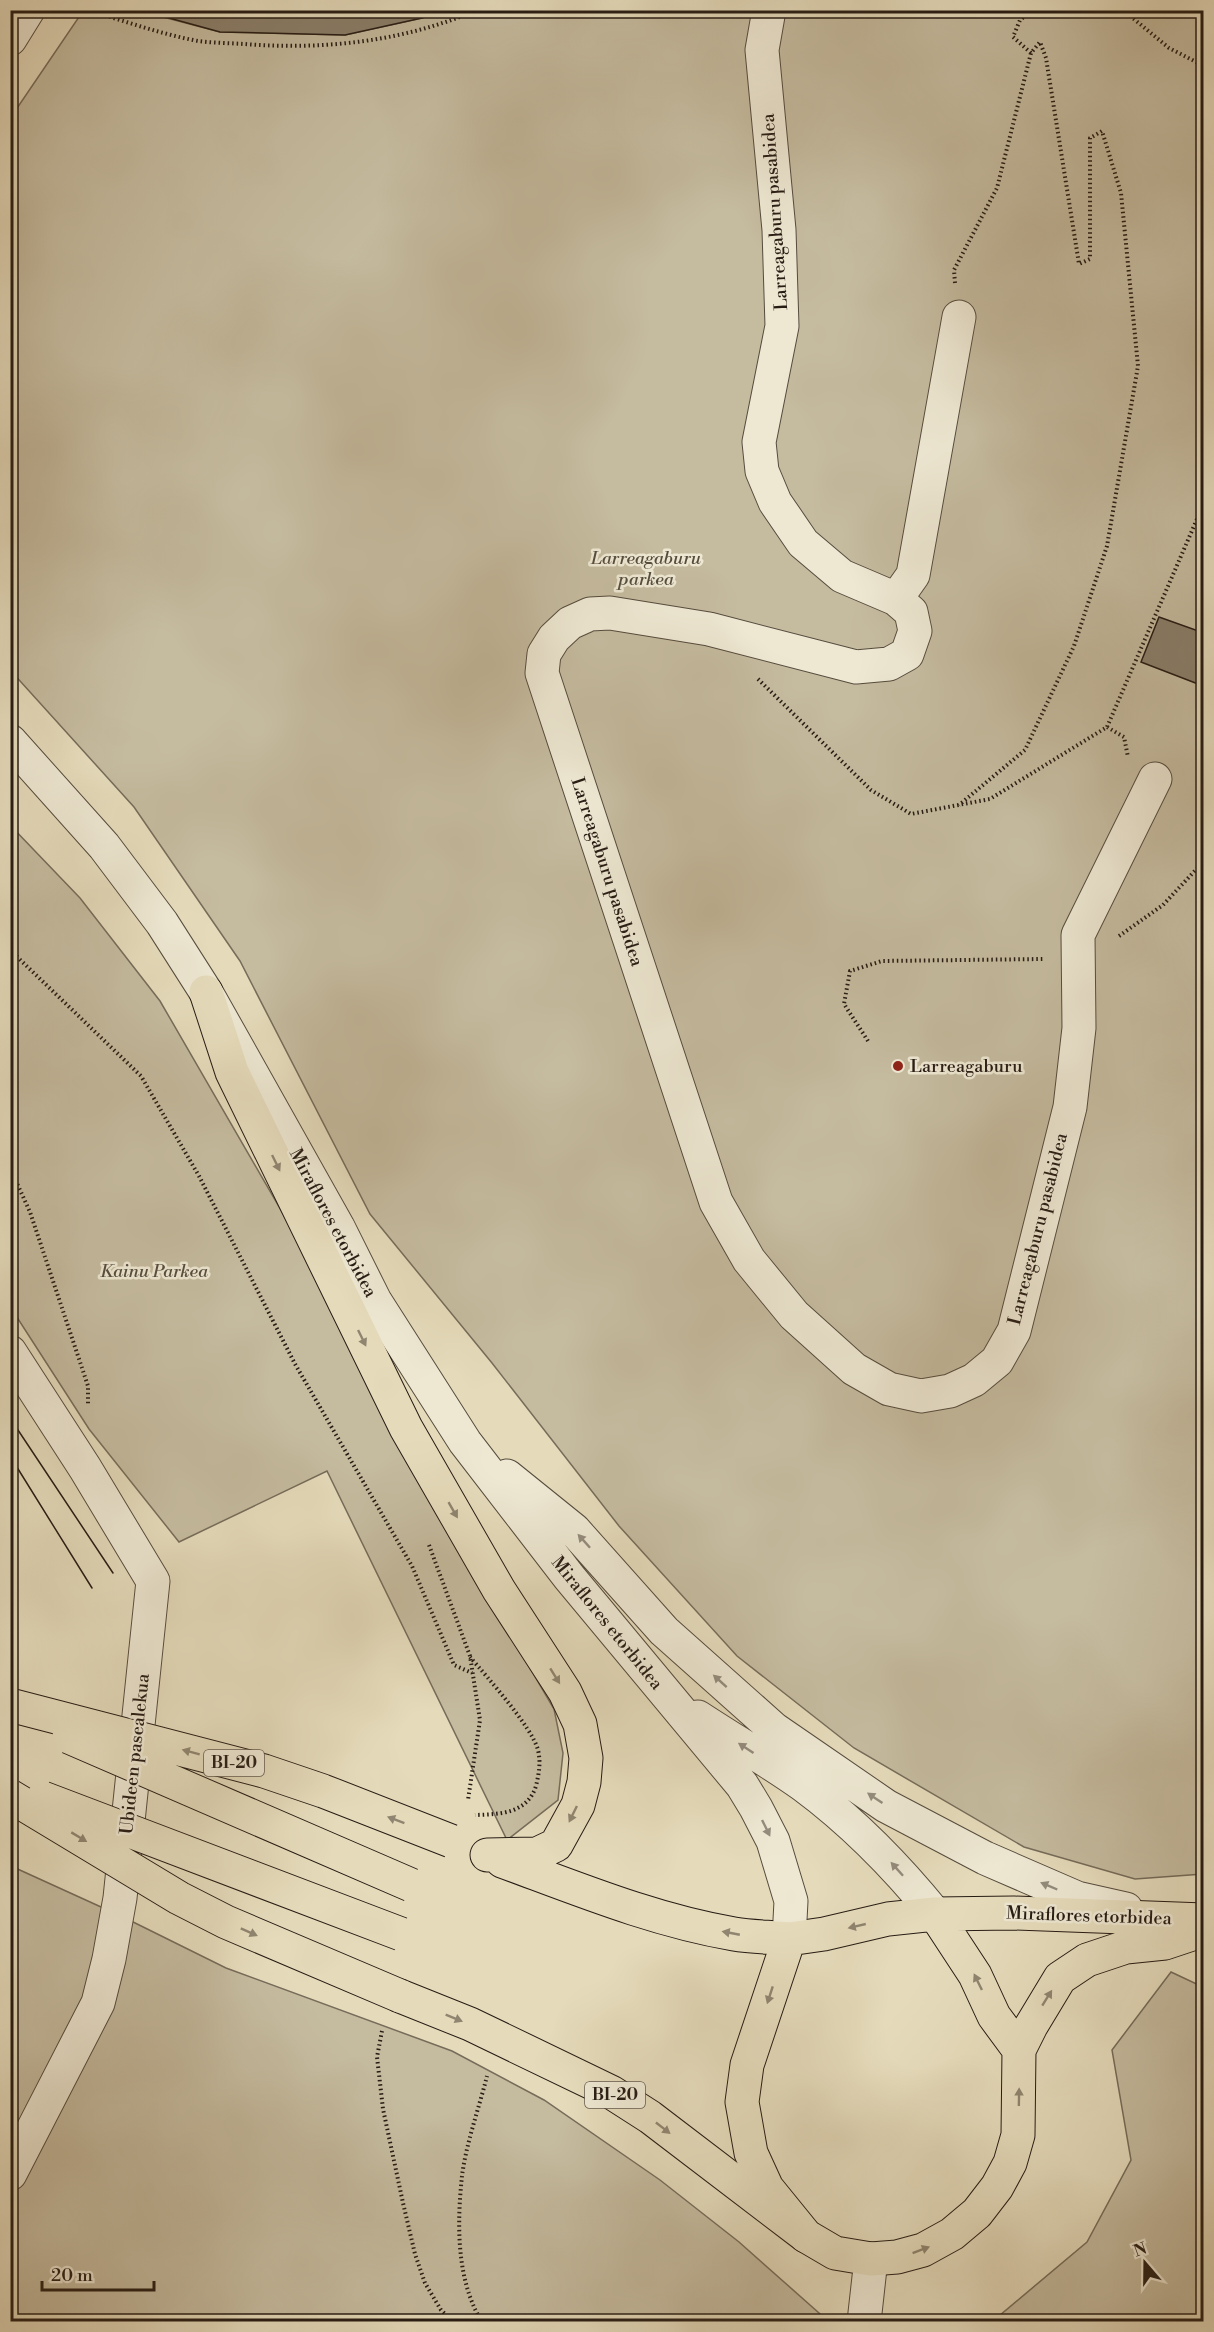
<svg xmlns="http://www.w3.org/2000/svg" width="1214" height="2332" font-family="'Libre Bodoni',serif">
	<rect width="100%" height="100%" fill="#e5dbbb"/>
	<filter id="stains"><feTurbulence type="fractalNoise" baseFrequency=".00333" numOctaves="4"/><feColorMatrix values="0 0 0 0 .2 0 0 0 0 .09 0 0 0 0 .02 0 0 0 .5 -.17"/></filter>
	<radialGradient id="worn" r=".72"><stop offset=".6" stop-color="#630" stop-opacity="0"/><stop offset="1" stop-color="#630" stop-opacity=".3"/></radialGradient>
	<path fill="#c5bb9f" stroke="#766c5a" stroke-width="1.5" d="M445 10 1203 11V1874L1135 1879 1024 1847 854 1748 737 1656 619 1526 492 1363 370 1214 240 961 134 807 11 671V117L83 11H140L220 32 345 35 422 18Z
		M10 825 80 898 160 1001 296 1236 496 1610 554 1709 563 1753 558 1800 507 1840 327 1471 179 1542 89 1429 11 1308Z
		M11 1866 123 1917 226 1968 452 2051 544 2100 660 2180 739 2242 828 2321 11 2322Z
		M1171 1972 1203 1987V2321H993L1087 2242 1131 2160 1112 2050Z"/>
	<path fill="#8a7f6b" stroke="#271c14" stroke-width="1.5" d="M140 10H445L422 18 345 35 220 32Z
		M1159 617 1204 633V666L1198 684 1141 662Z"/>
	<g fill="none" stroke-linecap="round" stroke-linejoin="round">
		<g stroke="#564c3e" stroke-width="35">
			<path id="minor" d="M769 10 762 50 779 230 782 326 759 442 762 471 775 502 803 543 842 576 896 599 911 612 915 631 907 654 889 664 856 667 709 629 610 613 590 614 570 623 554 638 544 654 542 673 716 1202 749 1260 794 1315 854 1369 889 1389 921 1396 950 1391 974 1380 997 1361 1014 1331 1070 1107 1079 1028 1078 935 1155 779
				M10 39 28 10
				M896 599 913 575 959 317
				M10 741 104 846 162 923 206 992 338 1227 375 1301 465 1442 569 1577 742 1785 756 1808 773 1841 791 1901 789 1939
				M10 1352 85 1468 153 1581 120 1898 109 1959 98 2003 10 2174
				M507 1476 574 1530 664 1631 774 1729 886 1806 985 1858 1077 1898 1126 1909
				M698 1717C733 1740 769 1761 803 1785 853 1822 896 1866 935 1914
				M864 2322 871 2259"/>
		</g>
		<g stroke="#271c14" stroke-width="35">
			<path id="major" d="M935 1914 975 1975 994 2016 1019 2050
				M1204 1920 1014 1913 935 1914 888 1919 824 1934 789 1939 747 2065 742 2102 751 2153 767 2188 806 2236 835 2253 871 2259 897 2257 923 2250 952 2234 977 2213 997 2187 1010 2163 1018 2135 1019 2050 1031 2026 1060 1978 1087 1960 1126 1947 1165 1943 1204 1930"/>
		</g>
		<g stroke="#271c14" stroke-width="35">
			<path id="highway" d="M206 992 232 1072 406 1428 499 1590 565 1692 580 1724 586 1758 584 1782 578 1805 556 1845 537 1854 487 1855
				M502 1861C578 1889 653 1920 734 1934 752 1937 770 1937 789 1939
				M400 1996 470 2024 611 2092 650 2117 806 2236"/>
		</g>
		<path stroke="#271c14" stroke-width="4" stroke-dasharray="1.5 3" stroke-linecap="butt" d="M88 10C124 21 161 34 198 41 213 43 229 43 244 44 324 50 402 42 477 10
			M1123 10 1169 48 1204 66
			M1031 53 1013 37 1020 20 1032 10
			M955 283 954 270 997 188 1031 53 1040 42 1046 58 1079 264 1090 259V138L1102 131 1121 193 1138 366 1107 546 1074 646 1025 750 959 805
			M758 679 871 790 911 814 990 799 1107 727 1124 737 1128 757
			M1107 727 1204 503
			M1119 936 1163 905 1204 861
			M10 950 141 1076 199 1176 295 1364 412 1566 454 1665 472 1673
			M868 1041 844 1004 850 971 882 961 1043 959
			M10 1168 30 1212 88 1386V1404
			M10 1308 17 1318
			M429 1545 470 1656 480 1720 468 1800
			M470 1657C487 1677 532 1727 538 1750 541 1763 539 1773 536 1786 527 1814 500 1814 475 1815
			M382 2031 377 2057 383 2109 403 2203 415 2254 425 2283 441 2310 453 2322
			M482 2322C456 2280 457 2223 462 2176 466 2144 479 2108 487 2076"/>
		<use href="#minor" stroke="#eee8d3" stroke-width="33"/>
		<use href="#major" stroke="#e5dbbb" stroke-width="33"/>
		<use href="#highway" stroke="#e5dbbb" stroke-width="33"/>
		<path stroke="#271c14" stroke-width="1.5" d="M10 1418 113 1573
			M10 1456 92 1588"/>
		<g stroke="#271c14" stroke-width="35" stroke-linecap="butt">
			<path id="highway-bridge" d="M10 1705 264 1771 323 1791 451 1841
				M69 1737 411 1885
				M10 1796 179 1898 226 1922 400 1996
				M43 1798 401 1934"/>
		</g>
		<use href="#highway-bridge" stroke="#e5dbbb" stroke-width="33"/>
	</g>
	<defs><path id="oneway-solid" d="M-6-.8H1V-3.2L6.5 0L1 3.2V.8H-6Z" transform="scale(1.5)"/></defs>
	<g fill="#908570">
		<use href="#oneway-solid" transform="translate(276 1163) rotate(64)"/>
		<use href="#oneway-solid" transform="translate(362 1338) rotate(64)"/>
		<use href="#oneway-solid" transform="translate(453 1510) rotate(60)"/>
		<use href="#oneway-solid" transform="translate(555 1676) rotate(58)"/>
		<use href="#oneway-solid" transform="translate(191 1752) rotate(-165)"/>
		<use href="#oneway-solid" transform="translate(573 1814) rotate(116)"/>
		<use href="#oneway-solid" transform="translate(396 1820) rotate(-159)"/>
		<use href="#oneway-solid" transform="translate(79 1837) rotate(31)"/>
		<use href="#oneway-solid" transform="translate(857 1926) rotate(167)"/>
		<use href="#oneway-solid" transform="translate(249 1932) rotate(24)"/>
		<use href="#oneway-solid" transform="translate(731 1933) rotate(-169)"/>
		<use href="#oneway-solid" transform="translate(978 1982) rotate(-116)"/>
		<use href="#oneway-solid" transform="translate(770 1995) rotate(108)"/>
		<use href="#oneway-solid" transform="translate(1047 1998) rotate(-58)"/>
		<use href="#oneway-solid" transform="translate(454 2018) rotate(22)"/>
		<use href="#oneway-solid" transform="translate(1019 2097) rotate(-89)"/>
		<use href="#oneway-solid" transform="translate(663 2128) rotate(38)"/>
		<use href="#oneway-solid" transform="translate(921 2250) rotate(-21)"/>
	</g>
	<g fill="#948c7d">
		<use href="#oneway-solid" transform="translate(584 1541) rotate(-132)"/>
		<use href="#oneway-solid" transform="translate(720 1681) rotate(-138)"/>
		<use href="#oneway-solid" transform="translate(746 1748) rotate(-147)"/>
		<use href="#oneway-solid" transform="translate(875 1798) rotate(-146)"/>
		<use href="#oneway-solid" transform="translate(766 1828) rotate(64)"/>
		<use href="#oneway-solid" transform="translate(897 1869) rotate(-132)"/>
		<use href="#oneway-solid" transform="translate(1049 1886) rotate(-157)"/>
	</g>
	<circle fill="#8f2418" stroke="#eee8d3" stroke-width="2" cx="898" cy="1066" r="6"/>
	<g text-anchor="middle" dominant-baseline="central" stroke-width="5" stroke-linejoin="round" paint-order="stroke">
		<g fill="#eee8d3" stroke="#63594d" stroke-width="1.5">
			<rect x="204" y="1750" width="60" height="26" rx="4.5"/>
			<rect x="585" y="2082" width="60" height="26" rx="4.5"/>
		</g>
		<g font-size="16" font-weight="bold" fill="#271c14">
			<text x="234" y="1763">BI-20</text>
			<text x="615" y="2095">BI-20</text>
		</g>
		<g font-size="18" fill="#271c14" stroke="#eee8d3">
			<text transform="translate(775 212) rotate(-94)">Larreagaburu pasabidea</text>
			<text transform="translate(607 872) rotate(72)">Larreagaburu pasabidea</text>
			<text transform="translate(333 1223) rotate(62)">Miraflores etorbidea</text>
			<text transform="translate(1038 1229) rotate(-76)">Larreagaburu pasabidea</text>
			<text transform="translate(607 1623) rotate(51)">Miraflores etorbidea</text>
			<text transform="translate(135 1754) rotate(-84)">Ubideen pasealekua</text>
			<text transform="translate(1089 1916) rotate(2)">Miraflores etorbidea</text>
		</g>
		<g font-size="18" font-style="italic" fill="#564c3e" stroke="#eee8d3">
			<text x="646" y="558">Larreagaburu<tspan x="646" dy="21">parkea</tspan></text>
			<text x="154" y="1271">Kainu Parkea</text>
		</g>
		<g font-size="18" fill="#271c14" stroke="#eee8d3" text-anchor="start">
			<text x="910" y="1066">Larreagaburu</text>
		</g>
	</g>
	<rect width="1214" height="2332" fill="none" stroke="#e5dbbb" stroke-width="36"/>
	<rect x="12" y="12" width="1190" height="2308" fill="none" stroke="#271c14" stroke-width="3"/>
	<rect x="18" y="18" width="1178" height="2296" fill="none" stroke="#271c14" stroke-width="1.5"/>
	<g transform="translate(1145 2263) rotate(340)" stroke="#eee8d3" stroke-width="4.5" paint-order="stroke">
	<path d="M0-4.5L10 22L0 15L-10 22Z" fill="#271c14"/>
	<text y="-9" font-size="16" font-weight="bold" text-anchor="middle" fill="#271c14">N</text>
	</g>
	<path d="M42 2281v9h112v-9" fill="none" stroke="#271c14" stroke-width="3"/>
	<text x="51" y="2281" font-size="18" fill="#271c14" stroke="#eee8d3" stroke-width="4.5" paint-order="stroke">20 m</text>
	<rect width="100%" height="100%" filter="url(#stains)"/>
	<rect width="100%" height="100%" fill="url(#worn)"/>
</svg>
